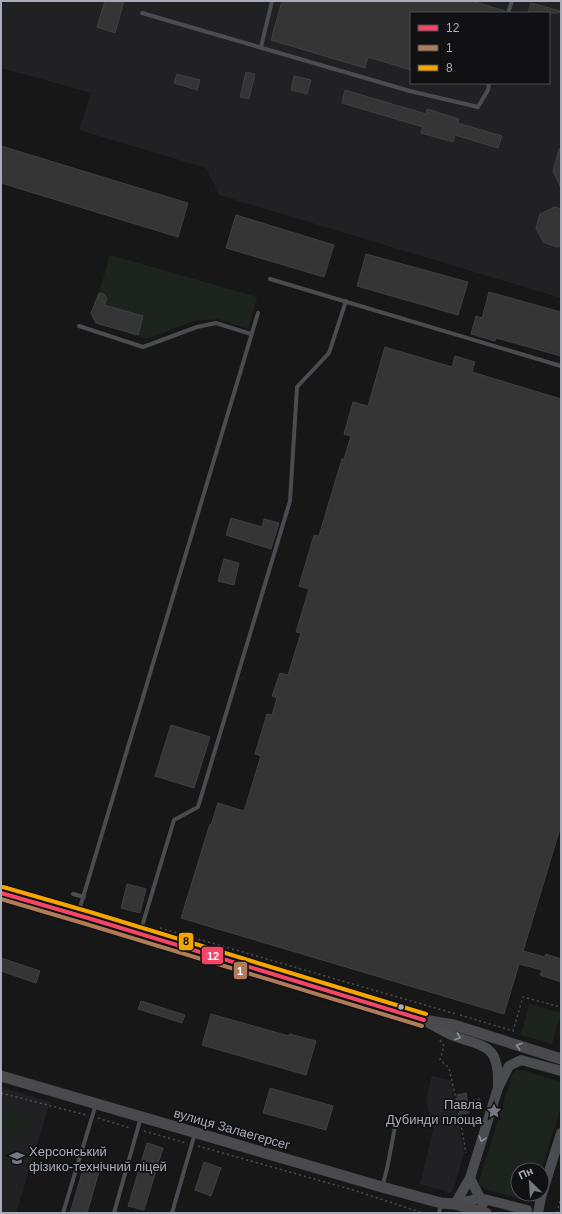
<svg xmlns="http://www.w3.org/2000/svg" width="562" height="1214" font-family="Arial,sans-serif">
	<rect width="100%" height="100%" fill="#171717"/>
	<path fill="#212123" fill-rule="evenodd" d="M1 1H561V298L219 195 206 168 79 130 91 93 1 68ZM411 13H549V83H411Z
		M432 1076 451 1080 464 1154 452 1193 420 1184 433 1130 426 1098Z
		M1 1087 50 1102 16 1213H1Z"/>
	<path fill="#1d241e" d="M110 255 257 297 248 329 217 319 194 321 147 339 95 323 91 313 99 293Z
		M529 1004 561 1013 552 1044 521 1035Z
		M516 1070H522L561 1082V1107L541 1170H518V1194H534L532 1198 526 1201 485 1189 480 1185 479 1182 512 1075Z
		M1 1107 28 1115 20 1141 1 1135Z"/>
	<path fill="#353536" stroke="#3f4043" d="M105 1H124L115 33 97 27Z
		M282 1H472L505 11V13H411V70L368 57 365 68 271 40Z
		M531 3 560 11 559 13H528Z
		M246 72 255 74 249 99 240 97Z
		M177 74 200 80 197 90 174 83Z
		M294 76 311 80 307 94 291 90Z
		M345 90 426 114 427 109 459 119 458 123 502 136 498 148 455 135 453 142 421 133 423 127 342 103Z
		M1 146 188 203 178 237 1 183Z
		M559 149H561V188L553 171Z
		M555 207 561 209V245L557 247 543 242 536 228 540 214Z
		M236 215 334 245 324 277 226 248Z
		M366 254 468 282 458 315 357 286Z
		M489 292 561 312V356L496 338 495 341 471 334 476 316 482 318Z
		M99 293 104 294 107 299 104 305 143 316 138 335 96 323 91 313Z
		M385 347 452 367 455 356 475 362 472 372 561 399V825L523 951 545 957 546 954 561 959V982L540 975 542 970 519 964 504 1014 181 918 210 824 211 825 218 803 244 811 261 756 255 754 267 714 272 715 277 698 272 696 280 673 288 675 301 633 296 632 309 589 299 586 314 535 319 536 342 459H344L351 436 344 434 353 402 368 406Z
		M231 518 262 527 264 519 279 523 271 549 226 535Z
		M224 559 239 563 234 585 218 581Z
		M171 725 210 737 194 788 155 776Z
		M127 884 146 889 140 913 121 908Z
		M1 958 40 971 36 983 1 971Z
		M141 1001 185 1015 182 1023 138 1009Z
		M211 1014 289 1036 290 1034 316 1041 306 1075 202 1045Z
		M270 1088 333 1106 326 1130 263 1113Z
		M466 1093 469 1113 460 1114 457 1095Z
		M147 1143 163 1148 144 1210 128 1206Z
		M204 1162 221 1168 211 1196 195 1190Z
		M85 1163 100 1168 87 1213H70Z"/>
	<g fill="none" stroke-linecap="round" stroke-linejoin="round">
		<path stroke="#4d4e52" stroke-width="1.5" stroke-dasharray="2 3" stroke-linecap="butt" d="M160 928 456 1014
			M460 1015 513 1031 523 997 561 1007
			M440 1040 444 1046 440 1060 449 1068 457 1103 466 1153
			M1 1093 86 1115
			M458 1103 482 1099
			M98 1118 130 1128
			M144 1131 186 1143
			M198 1146 353 1190 423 1213
			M557 1213 561 1196"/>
		<path stroke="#4b4c50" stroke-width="4" d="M142 13 410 91 478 107 488 90 489 83
			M508 13 512 1
			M261 47 272 1
			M270 279 561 366
			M79 326 143 347 197 327 216 323 251 334
			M73 894 84 897
			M78 914 258 313
			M140 933 174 820 198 807 290 501 297 387 329 353 346 301
			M382 1187 387 1169 395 1127
			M63 1213 96 1104
			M114 1213 141 1117
			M172 1213 195 1133
			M439 1213 441 1204"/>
		<path stroke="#4b4c50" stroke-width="10" d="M427 1022C434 1026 442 1030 449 1034 481 1048 499 1040 498 1085
			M470 1178 483 1204
			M455 1204 470 1178 498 1088 509 1066 521 1060 561 1071
			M455 1204 480 1198 527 1210
			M538 1213 541 1197 561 1133"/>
		<path stroke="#4a4a4e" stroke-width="11" d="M1 893 88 918 424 1020 454 1025 561 1059
			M1 1076 382 1187 441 1203 455 1204 486 1213"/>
		<g stroke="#111113" stroke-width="7">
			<path id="bus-1" d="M1 893 88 918 424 1020"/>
		</g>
		<g stroke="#111113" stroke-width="7">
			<path id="bus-2" d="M1 899 86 924 422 1026"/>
		</g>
		<g stroke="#111113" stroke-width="7">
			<path id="bus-3" d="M3 887 90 912 426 1014"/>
		</g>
		<use href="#bus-1" stroke="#f34667" stroke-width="4"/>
		<use href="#bus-2" stroke="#b07c57" stroke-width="4"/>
		<use href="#bus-3" stroke="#f7a600" stroke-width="4"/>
	</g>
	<defs><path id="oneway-chevron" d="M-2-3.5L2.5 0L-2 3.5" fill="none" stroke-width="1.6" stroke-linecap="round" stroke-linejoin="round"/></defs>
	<g stroke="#8c9099">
		<use href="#oneway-chevron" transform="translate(458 1037) rotate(20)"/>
		<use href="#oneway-chevron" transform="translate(482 1139) rotate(107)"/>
	</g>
	<use stroke="#8c8f98" href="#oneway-chevron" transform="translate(519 1046) rotate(-162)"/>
	<defs>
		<g id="sight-bare" transform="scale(1.2)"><path d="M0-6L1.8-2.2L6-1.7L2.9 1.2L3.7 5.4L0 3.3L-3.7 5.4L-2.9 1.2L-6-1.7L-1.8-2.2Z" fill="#757880" stroke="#111113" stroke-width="2.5" paint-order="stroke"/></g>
		<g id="university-bare" transform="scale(1.2)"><path d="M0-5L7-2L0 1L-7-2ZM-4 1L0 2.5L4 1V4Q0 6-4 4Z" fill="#757880" stroke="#111113" stroke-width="2.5" paint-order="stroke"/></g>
	</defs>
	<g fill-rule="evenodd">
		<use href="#sight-bare" x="494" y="1111"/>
		<use href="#university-bare" x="17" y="1158"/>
	</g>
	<circle fill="#a8adb8" stroke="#111113" stroke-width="1.5" cx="401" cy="1007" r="3.5"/>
	<g text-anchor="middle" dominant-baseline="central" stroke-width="3.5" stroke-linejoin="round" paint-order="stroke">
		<g font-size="13" fill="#a8adb8" stroke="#111113" text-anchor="end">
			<text x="482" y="1104">Павла<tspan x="482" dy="15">Дубинди площа</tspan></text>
			<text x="29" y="1151" text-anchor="start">Херсонський<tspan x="29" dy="15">фізико-технічний ліцей</tspan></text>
		</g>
		<g font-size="13" fill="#a8adb8" stroke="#111113">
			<text transform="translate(232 1129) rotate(16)">вулиця Залаегерсег</text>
		</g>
	</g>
	<g stroke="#111113" stroke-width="1.5">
		<rect x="178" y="932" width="16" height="19" rx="4" fill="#f7a600"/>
		<rect x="201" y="946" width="23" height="19" rx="4" fill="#f34667"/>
		<rect x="233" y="961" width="15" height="19" rx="4" fill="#b07c57"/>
	</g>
	<g font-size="11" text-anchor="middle" font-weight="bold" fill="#fff">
		<text x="213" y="960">12</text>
		<text x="240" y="975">1</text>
	</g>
	<g font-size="11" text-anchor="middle" font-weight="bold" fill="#111">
		<text x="186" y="945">8</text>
	</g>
	<rect width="562" height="1214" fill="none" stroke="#a8adb8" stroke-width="4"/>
	<rect x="410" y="12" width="140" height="72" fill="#111113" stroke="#4d4f55"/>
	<rect x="418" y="25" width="20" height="6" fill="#f34667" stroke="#4d4f55"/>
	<text x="446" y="32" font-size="12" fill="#a8adb8">12</text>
	<rect x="418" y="45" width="20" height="6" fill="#b07c57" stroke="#4d4f55"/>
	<text x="446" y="52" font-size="12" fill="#a8adb8">1</text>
	<rect x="418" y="65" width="20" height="6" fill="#f7a600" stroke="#4d4f55"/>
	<text x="446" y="72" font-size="12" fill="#a8adb8">8</text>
	<g transform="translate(530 1182) rotate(335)"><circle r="19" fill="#111113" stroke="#4d4f55"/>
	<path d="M0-3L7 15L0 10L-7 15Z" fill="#757880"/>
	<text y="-6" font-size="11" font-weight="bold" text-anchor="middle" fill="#a8adb8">Пн</text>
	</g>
</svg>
